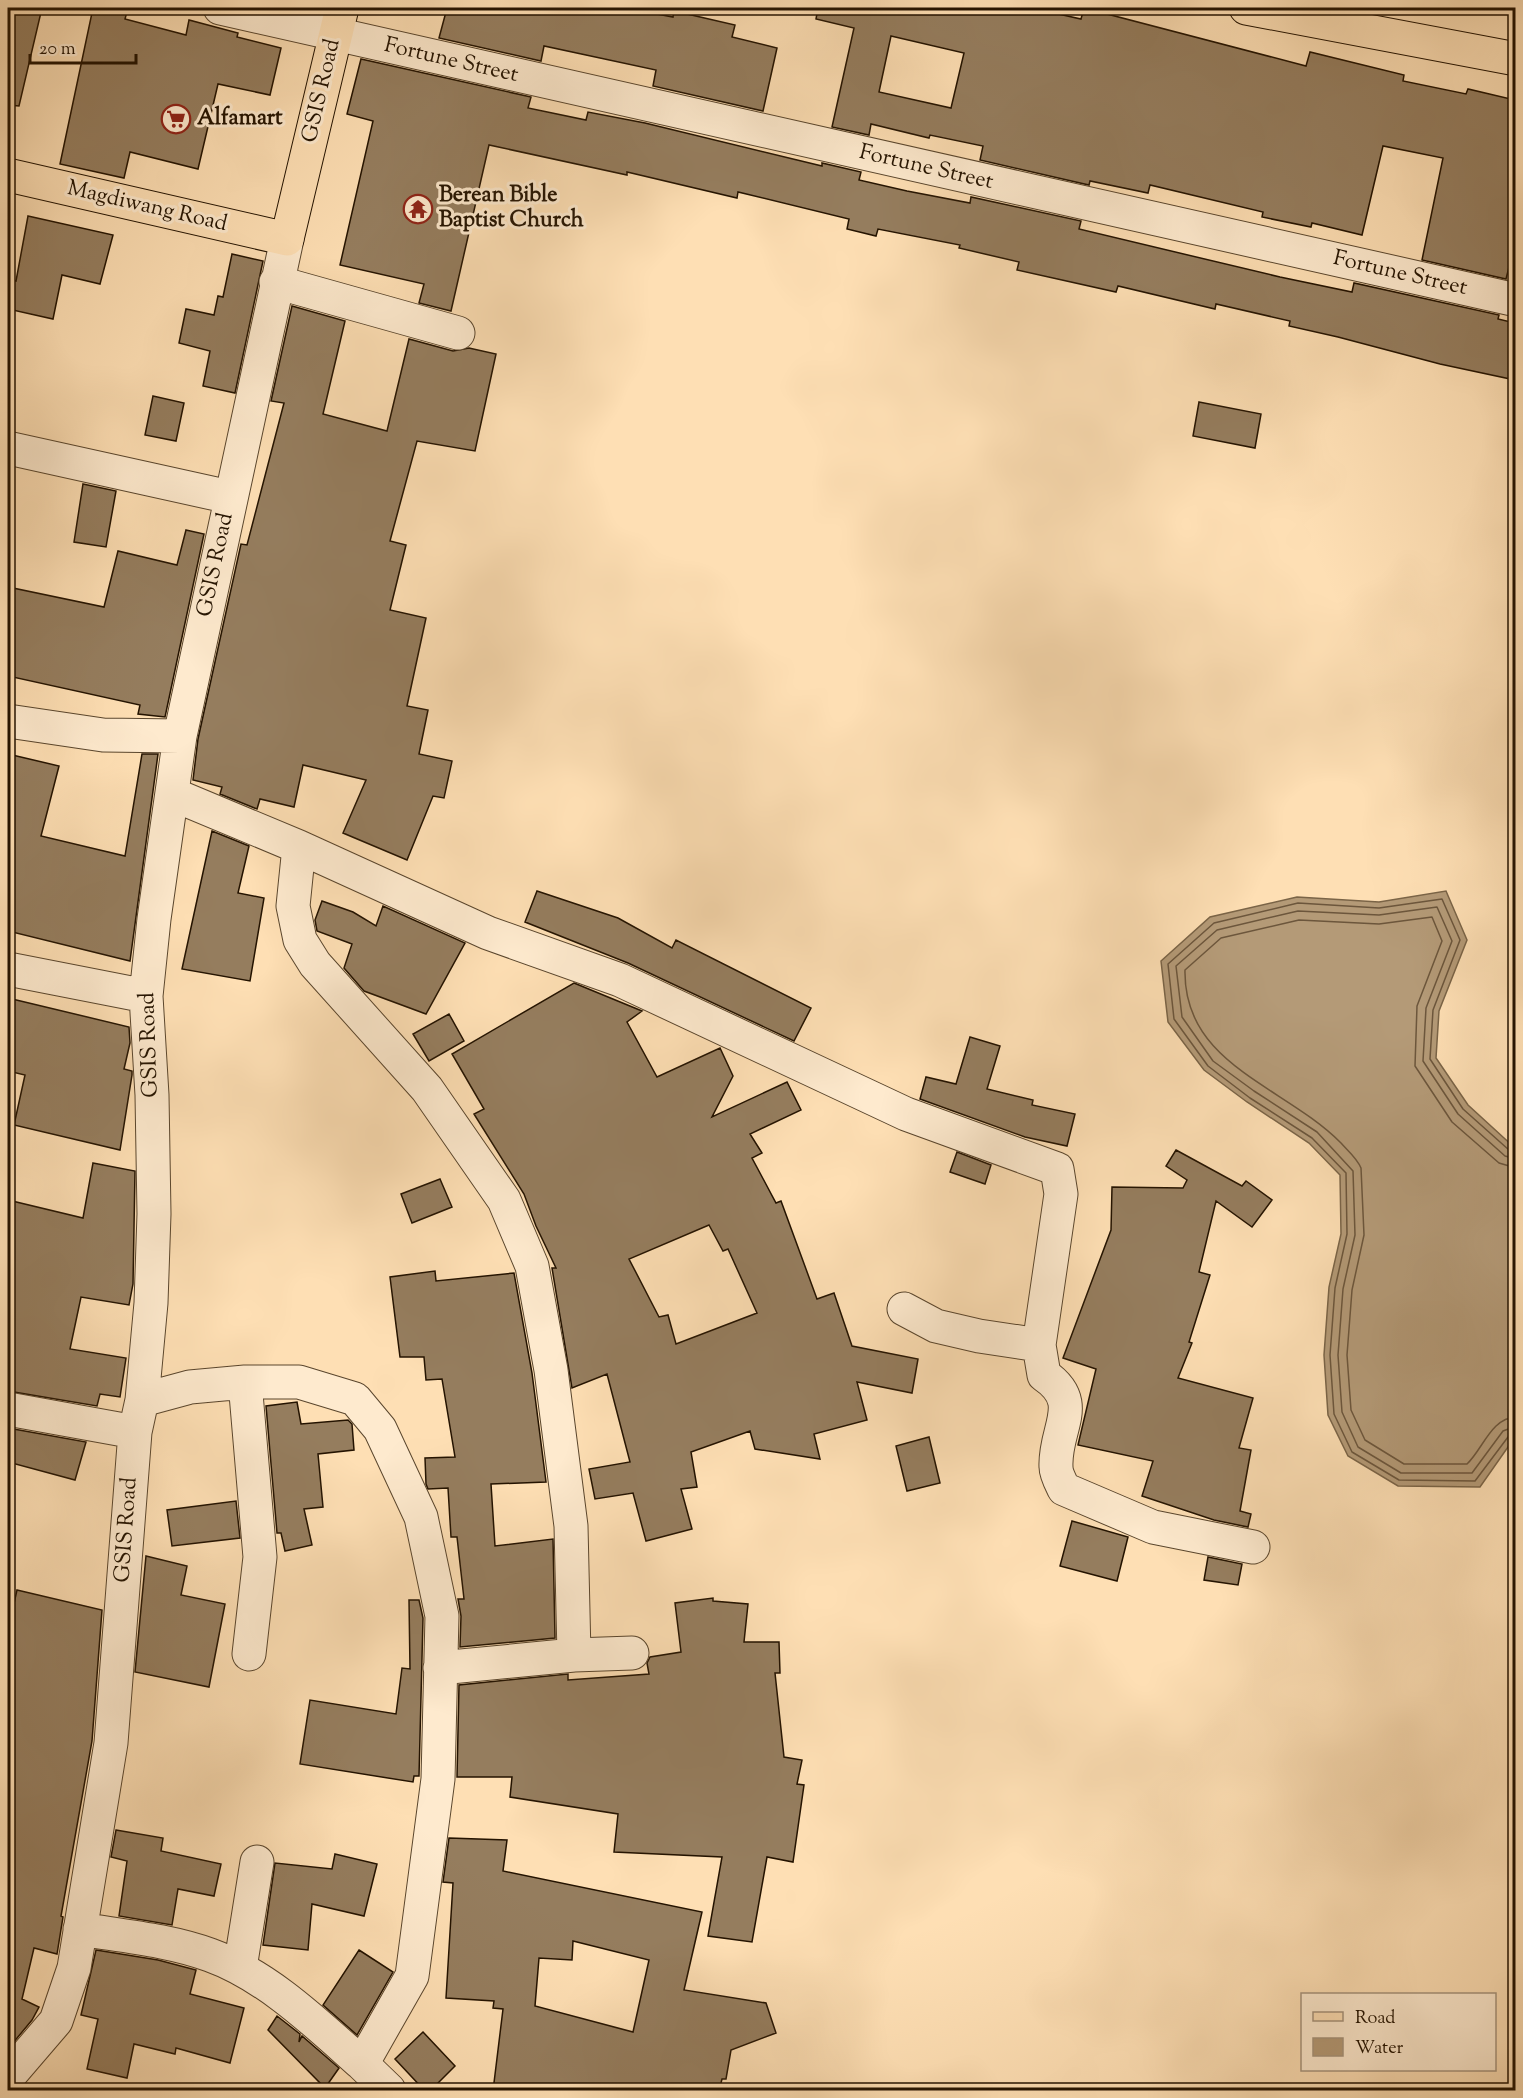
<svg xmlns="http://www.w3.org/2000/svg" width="1523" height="2098" font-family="'Sorts Mill Goudy',serif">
	<rect width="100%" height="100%" fill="#fedfb4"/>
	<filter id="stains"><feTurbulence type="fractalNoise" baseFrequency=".00333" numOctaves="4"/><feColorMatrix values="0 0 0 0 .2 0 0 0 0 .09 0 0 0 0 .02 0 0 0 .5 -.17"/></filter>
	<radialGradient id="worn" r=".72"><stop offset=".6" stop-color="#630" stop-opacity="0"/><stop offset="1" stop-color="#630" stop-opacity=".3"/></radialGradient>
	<path fill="#b49a77" stroke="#7a6447" stroke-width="1.5" d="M1446 891 1467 940 1439 1011 1436 1058 1468 1105 1515 1148V1437L1480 1487 1398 1486 1348 1456 1328 1415 1324 1355 1329 1287 1341 1234 1340 1175 1309 1143 1247 1102 1204 1070 1168 1022 1161 961 1210 917 1297 897 1379 902Z"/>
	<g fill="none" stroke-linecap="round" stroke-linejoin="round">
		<path stroke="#6c563c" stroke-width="1.5" d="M1516 1152 1509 1150 1463 1109 1430 1059 1433 1010 1460 940 1442 899 1379 908 1298 903 1214 923 1168 964 1174 1019 1208 1066 1250 1098 1312 1138 1346 1173 1347 1234 1335 1288 1330 1355 1334 1414 1352 1452 1399 1480 1475 1481 1508 1437 1516 1434
			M1516 1159 1505 1156 1458 1114 1423 1061 1426 1008 1452 941 1437 907 1379 915 1298 911 1217 930 1176 966 1182 1017 1213 1061 1254 1091 1317 1132 1353 1171 1355 1235 1343 1289 1338 1355 1342 1412 1358 1447 1401 1473H1472L1503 1431 1516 1426
			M1516 1168 1499 1163 1452 1122 1415 1066 1417 1006 1442 941 1432 917 1379 924 1299 920 1221 938 1185 970C1183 1065 1285 1086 1341 1143 1348 1151 1357 1158 1361 1168L1364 1235 1352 1290 1347 1355 1351 1410 1365 1440 1404 1464H1467C1483 1449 1491 1418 1516 1417"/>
	</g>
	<path fill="#957d5e" stroke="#241300" stroke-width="1.5" fill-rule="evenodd" d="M8 8H42L19 106 8 105Z
		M93 8H128L125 19 186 35 189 20 238 33 237 37 281 48 270 95 218 84 198 169 130 152 124 178 60 164Z
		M447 8H626L673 17 674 11 735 25 732 37 777 48 763 111 653 86 656 70 544 46 541 61 439 38Z
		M818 8H1032L1081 19 1084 8 1306 66 1310 52 1404 75 1403 81 1466 94 1468 89 1515 100V268L1509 267 1506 279 1422 260 1443 158 1383 146 1362 235 1312 223 1311 227 1262 217 1263 212 1150 185 1148 193 1090 181 1089 185 980 160 983 146 930 135 929 138 871 124 869 135 832 127 854 28 816 19ZM891 36 964 53 951 108 879 92Z
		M361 59 531 97 528 108 586 120 588 112 645 123 822 166V163L861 172 859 180 907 191 970 203 971 197 1081 221 1079 229 1280 277 1352 292 1354 283 1499 315 1498 319 1515 323V380L1440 364 1338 337 1289 326 1290 321 1216 304 1215 309 1118 286 1116 292 1017 270 1019 262 959 248 960 245 878 229 876 236 847 229 849 219 738 192 737 198 627 172V175L489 145 451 311 419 303 424 284 340 265 373 121 347 114Z
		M28 216 113 235 100 284 62 275 53 319 8 309V279L16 281Z
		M232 254 263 261 235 393 203 386 210 351 179 343 186 309 214 315 218 296 223 297Z
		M292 306 345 321 323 414 387 431 409 339 453 351 469 348 496 354 475 451 417 441 390 541 406 545 390 610 426 618 407 706 428 710 419 754 452 761 444 798 433 796 407 860 343 833 366 780 303 765 294 807 260 799 257 809 220 794 222 787 193 780 198 739 241 544 247 545 284 403 271 401Z
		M153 396 184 403 176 441 145 435Z
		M1199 402 1261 414 1255 448 1193 436Z
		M83 484 116 491 106 547 74 542Z
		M186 530 204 534 165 717 138 714 140 705 8 676V587L104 607 118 551 177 565Z
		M8 754 59 766 41 836 125 856 142 754H158L130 961 8 931Z
		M212 831 249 846 238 893 264 898 250 981 182 969Z
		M537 891 618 918 672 948 676 940 811 1008 794 1041 628 963 525 922Z
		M322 901 353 912 376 926 383 906 465 943 426 1014 364 991 344 968 352 944 317 931 315 920Z
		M574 983 642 1011 627 1022 657 1077 720 1048 733 1076 712 1117 787 1082 801 1110 750 1134 762 1153 752 1158 776 1203 781 1201 817 1299 834 1293 852 1346 918 1359 912 1393 857 1382 867 1420 814 1434 820 1459 755 1449 750 1431 691 1452 697 1487 681 1489 692 1529 646 1541 633 1493 595 1499 589 1469 630 1462 607 1374 572 1388 552 1268H556L536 1226 524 1194 474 1114 484 1109 452 1054ZM709 1225 723 1251 728 1249 757 1313 676 1344 668 1315 659 1317 629 1259Z
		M8 998 129 1027 130 1043 124 1069 132 1071V1075L120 1150 14 1125 25 1075 8 1071Z
		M449 1014 464 1041 429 1061 413 1034Z
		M970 1037 1000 1046 987 1089 1033 1100 1032 1105 1075 1114 1067 1146 1025 1137 920 1099 926 1077 956 1084Z
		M1176 1150 1242 1186 1246 1181 1272 1200 1252 1227 1216 1201 1199 1272 1210 1275 1189 1342 1192 1343 1178 1378 1253 1398 1239 1448 1251 1450 1240 1511 1251 1514 1248 1527 1214 1520 1142 1496 1153 1461 1078 1445 1096 1369 1063 1358 1111 1230 1112 1187 1183 1188 1187 1180 1166 1166Z
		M957 1152 991 1165 985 1184 950 1172Z
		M93 1163 135 1171 133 1284 129 1305 81 1297 70 1349 126 1358 120 1397 100 1394 97 1406 8 1391V1200L83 1218Z
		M440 1179 452 1207 412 1223 401 1194Z
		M435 1271 436 1281 514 1273 532 1373 546 1482 491 1484 495 1546 553 1539 555 1638 460 1647 461 1616 458 1599H464L457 1537H451L448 1488 428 1489 426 1484 425 1458 455 1457 442 1379 426 1380 424 1357H400L390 1277Z
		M297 1402 301 1424 348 1420 352 1424 354 1450 318 1454 323 1507 304 1509 312 1545 285 1551 281 1533H277L266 1406Z
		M8 1428 86 1442 75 1480 8 1462Z
		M929 1437 940 1483 907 1491 896 1446Z
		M236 1501 240 1538 172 1546 167 1510Z
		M1072 1521 1128 1537 1117 1581 1060 1566Z
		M146 1556 187 1566 181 1595 225 1604 209 1687 135 1672Z
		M1208 1557 1242 1564 1238 1585 1204 1580Z
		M17 1590 102 1610 92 1741 61 1916 63 1917 57 1954 34 1948 22 1999 39 2007 32 2020 8 2049V1873L14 1847 8 1846V1630Z
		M713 1598V1601L748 1604 744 1642H779L780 1673H775L784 1757 802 1760 797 1784 804 1785 793 1862 767 1857 752 1942 708 1936 722 1857 614 1852 618 1814 510 1797 512 1777H457L459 1685 568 1674V1680L649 1674 647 1663 650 1657 681 1652 675 1603Z
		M409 1600H419L423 1618 419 1776H414L413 1782 300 1764 310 1700 396 1714 402 1668 410 1669Z
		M116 1830 163 1838 161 1851 221 1864 214 1896 178 1889 172 1925 119 1916 127 1861 111 1857Z
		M449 1838 507 1840 503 1871 702 1912 684 1990 766 2003 776 2033 731 2050 726 2079H722L719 2091H493L503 2009 493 2008 494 2001 446 1998 453 1883 443 1882ZM573 1941 649 1960 633 2032 535 2006 539 1958 572 1960Z
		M335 1854 377 1864 364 1916 312 1904 308 1950 263 1945 275 1863 332 1869Z
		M96 1950 158 1960 196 1970 190 1994 244 2008 230 2063 176 2048 175 2054 134 2044 127 2078 87 2069 98 2019 81 2015Z
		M359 1950 393 1972 357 2035 323 2005Z
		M277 2016 300 2034 299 2042 302 2036 339 2068 325 2088 268 2030Z
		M423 2032 455 2066 430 2091H425L395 2059Z"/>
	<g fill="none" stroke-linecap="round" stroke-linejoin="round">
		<g stroke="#5a462d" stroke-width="35">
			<path id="minor" d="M220 8 1516 300
				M276 282 458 333
				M8 448 230 497
				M8 721 103 735 180 736
				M172 794 299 847 488 933 620 980 906 1114 1057 1169 1061 1194 1039 1345 1044 1375C1085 1403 1054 1428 1056 1467 1056 1474 1061 1483 1064 1489L1153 1527 1253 1547
				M299 847 293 906 300 940 315 964 427 1089 504 1200 532 1266 551 1370 571 1526 574 1655 440 1668
				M8 969 146 996
				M904 1309 936 1326 979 1336 1039 1345
				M245 1382 260 1557 249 1654
				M142 1400 190 1387 245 1382H299L355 1399 380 1429 421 1517 442 1616 438 1779 412 1976 362 2064 389 2090
				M8 1409 135 1432
				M574 1655 632 1653
				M80 1929C123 1936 169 1940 210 1955 268 1976 317 2024 362 2064
				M240 1968 257 1862
				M8 2077 56 2021 74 1968 111 1743 135 1432 142 1400 151 1303 154 1214 152 1095 146 996 154 919 180 736 287 239"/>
		</g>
		<g stroke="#241300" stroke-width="35">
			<path id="major" d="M1246 8 1516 59
				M8 175 287 239 342 8"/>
		</g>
		<use href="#minor" stroke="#feeace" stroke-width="33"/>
		<use href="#major" stroke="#fedfb4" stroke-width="33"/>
	</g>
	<defs>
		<g id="supermarket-ring" transform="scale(1.5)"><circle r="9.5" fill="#feeace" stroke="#8f2418" stroke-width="1.5"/><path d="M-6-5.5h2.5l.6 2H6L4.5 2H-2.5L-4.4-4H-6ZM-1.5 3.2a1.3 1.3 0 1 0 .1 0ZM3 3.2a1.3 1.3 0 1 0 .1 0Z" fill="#8f2418"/></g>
		<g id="temple-ring" transform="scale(1.5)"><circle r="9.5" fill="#feeace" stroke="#8f2418" stroke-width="1.5"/><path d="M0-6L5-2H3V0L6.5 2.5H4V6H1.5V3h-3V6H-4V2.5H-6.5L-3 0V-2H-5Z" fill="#8f2418"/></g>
	</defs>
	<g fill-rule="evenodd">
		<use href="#supermarket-ring" x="176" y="119"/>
		<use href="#temple-ring" x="418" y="209"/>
	</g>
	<g text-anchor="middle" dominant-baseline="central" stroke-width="6" stroke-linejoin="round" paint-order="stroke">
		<g font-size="22" fill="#241300" stroke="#feeace">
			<text transform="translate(451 61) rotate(13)">Fortune Street</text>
			<text transform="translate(322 91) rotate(-77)">GSIS Road</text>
			<text transform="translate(926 168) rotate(13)">Fortune Street</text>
			<text transform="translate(147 207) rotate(13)">Magdiwang Road</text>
			<text transform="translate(1400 274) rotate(13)">Fortune Street</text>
			<text transform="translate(216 565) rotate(-78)">GSIS Road</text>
			<text transform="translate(150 1045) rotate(-92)">GSIS Road</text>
			<text transform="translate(127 1530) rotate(-86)">GSIS Road</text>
		</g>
		<g font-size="22" font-weight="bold" fill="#241300" stroke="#feeace" text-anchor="start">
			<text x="197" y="119">Alfamart</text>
			<text x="439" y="196">Berean Bible<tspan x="439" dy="25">Baptist Church</tspan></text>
		</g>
	</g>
	<rect width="1523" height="2098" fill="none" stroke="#fedfb4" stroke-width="30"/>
	<rect x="9" y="9" width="1505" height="2080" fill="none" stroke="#241300" stroke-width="3"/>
	<rect x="15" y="15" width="1493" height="2068" fill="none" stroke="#241300" stroke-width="1.5"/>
	<rect x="1301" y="1993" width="195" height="78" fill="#feeace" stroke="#a7947c" stroke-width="1.5"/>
	<rect x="1313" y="2012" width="30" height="9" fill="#fedfb4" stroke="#a7947c" stroke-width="1.5"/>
	<text x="1355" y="2023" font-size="18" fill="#241300">Road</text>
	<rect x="1313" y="2038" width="30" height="18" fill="#b49a77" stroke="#a7947c" stroke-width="1.5"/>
	<text x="1355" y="2053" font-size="18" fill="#241300">Water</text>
	<path d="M30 54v9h106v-9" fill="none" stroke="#241300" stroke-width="3"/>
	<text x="39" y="54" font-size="18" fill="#241300" stroke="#feeace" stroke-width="4.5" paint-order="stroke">20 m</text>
	<rect width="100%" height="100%" filter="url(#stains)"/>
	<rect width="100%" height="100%" fill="url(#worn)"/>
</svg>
